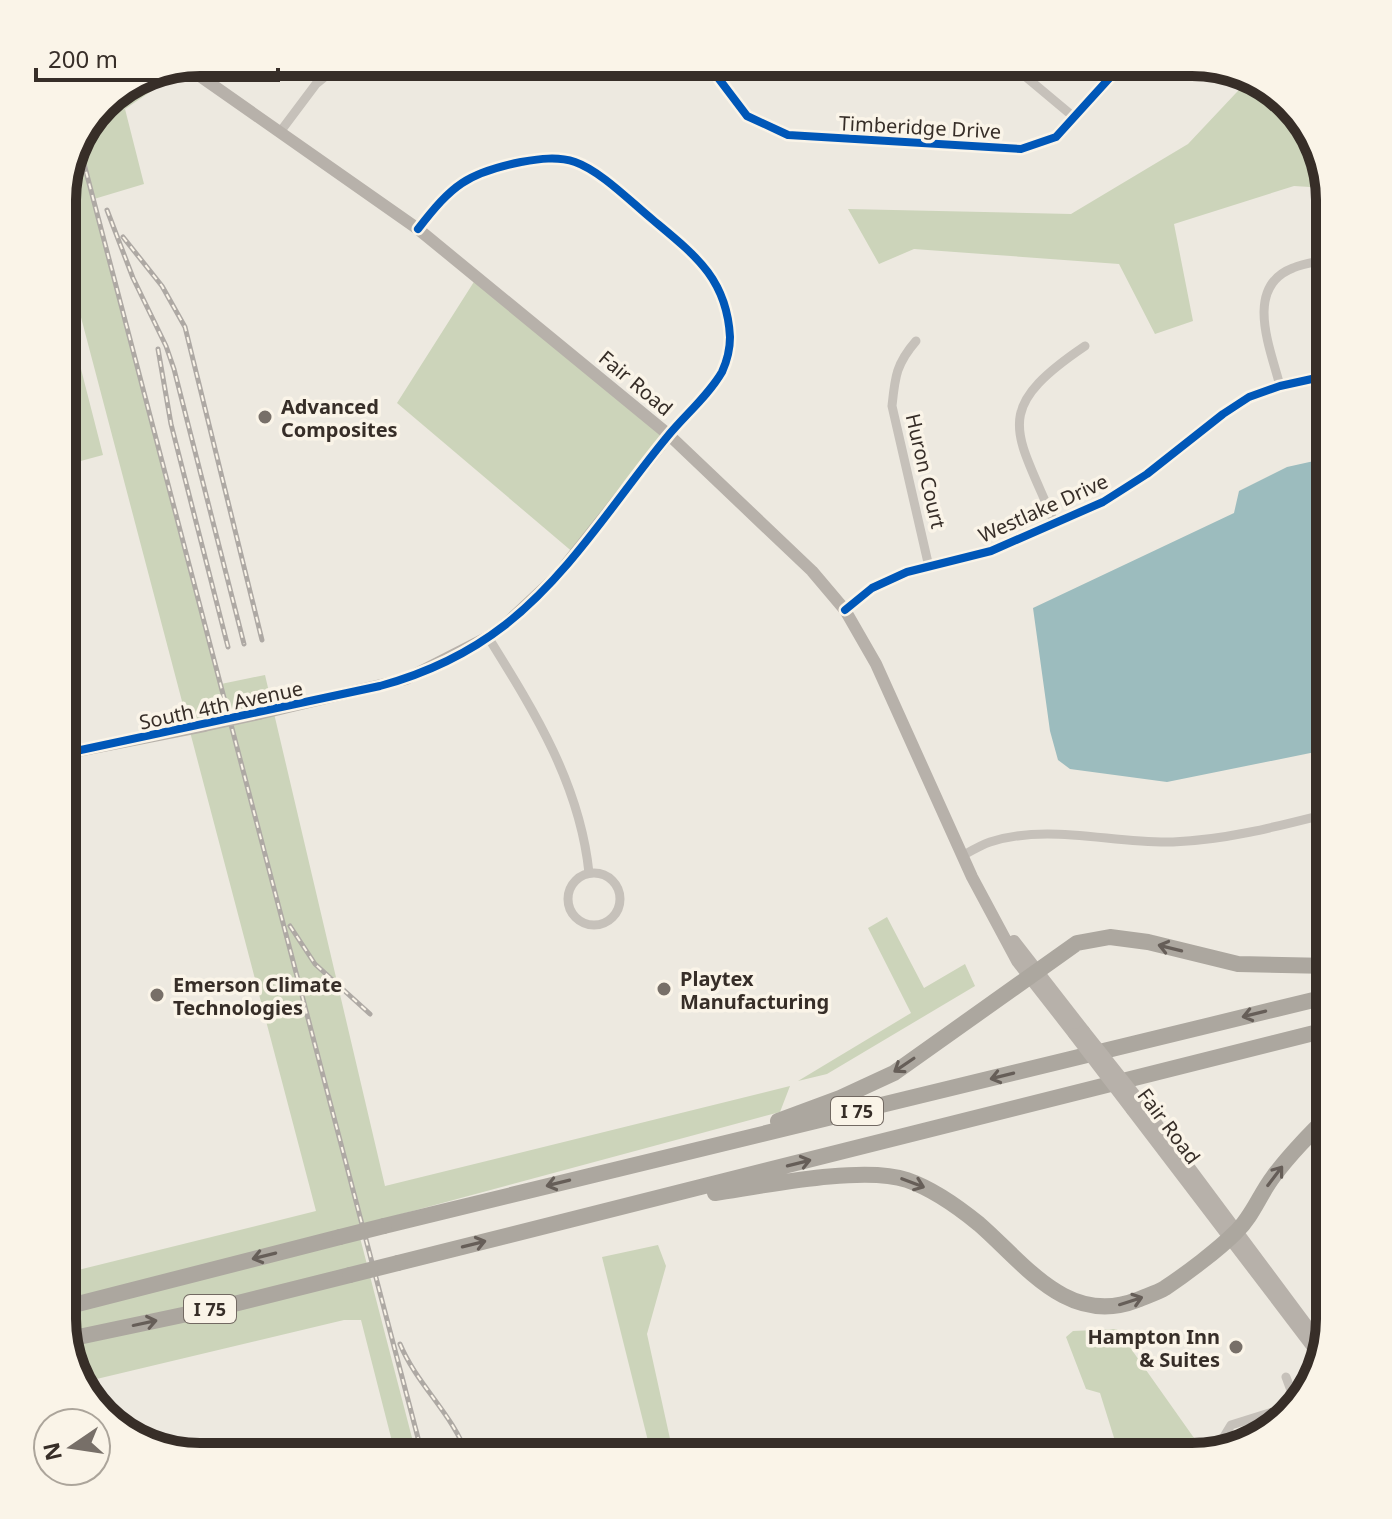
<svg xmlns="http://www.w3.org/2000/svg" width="1392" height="1519" font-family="'Noto Sans',sans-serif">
	<rect width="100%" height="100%" fill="#ede9e0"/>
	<path fill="#ccd4ba" d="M187 67 125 109 144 184 94 199 221 684 265 675 385 1186 790 1086 780 1112 357 1226 417 1457H396L361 1320H344L84 1382 62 1319V1274L316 1211 62 245V191L76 139 109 97Z
		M1252 76 1301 116 1326 188 1294 186 1174 224 1193 321 1155 334 1119 264 914 249 879 264 848 209 1071 214 1188 144Z
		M477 277 669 435 575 554 397 403Z
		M70 326 103 455 62 466V328Z
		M887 917 924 988 965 964 975 986 827 1074 798 1081 911 1013 868 928Z
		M658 1245 666 1266 647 1334 674 1457H652L602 1257Z
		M1117 1329 1199 1445 1201 1454 1192 1457H1120L1100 1393 1086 1389 1066 1337 1073 1331Z"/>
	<path fill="#9cbcbe" d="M1314 461 1330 482V749L1167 782 1070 769 1058 760 1050 731 1033 608 1234 513 1239 491 1287 467Z"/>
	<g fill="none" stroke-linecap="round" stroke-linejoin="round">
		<path stroke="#c6c1ba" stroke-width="9" d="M714 62 719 79 747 116 788 135 1021 149 1056 137 1124 62
			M1008 62 1075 118
			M280 132 316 84 343 62
			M418 229C448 190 467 173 516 163 526 161 537 158 546 158 555 158 569 160 577 163 599 171 700 256 712 276 726 297 734 327 729 352 723 385 690 411 669 435
			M916 341C896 364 895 377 892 406L929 567
			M1280 386C1271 350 1243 287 1293 268 1304 263 1318 262 1330 259
			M1055 524C1016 430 989 411 1085 346
			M845 610 872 588 907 572 991 551 1103 502 1147 474 1223 414 1249 397 1280 386 1330 375
			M488 637C534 711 580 784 589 873
			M962 856C971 851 981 845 990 842 1049 823 1113 844 1173 842 1226 840 1279 826 1330 813
			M568 899a26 26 0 1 1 52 0a26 26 0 1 1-52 0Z
			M1286 1377 1296 1404
			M1217 1448 1231 1425 1295 1405"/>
		<path stroke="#b7b1aa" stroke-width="12" d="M187 67 418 229 669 435 812 571 845 610 876 664 972 877 1017 961 1074 1034
			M259 714 406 679 488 637 507 623 557 576 669 435
			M62 754 204 726
			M1014 941 1084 1031
			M1145 1108 1323 1347
			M1132 1110 1321 1358"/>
		<path stroke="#aca79f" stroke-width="16" d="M778 1121 840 1098 894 1073 1077 943 1110 937 1148 942 1238 964 1330 966
			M715 1193C762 1186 863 1165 907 1180 933 1189 957 1206 979 1224 1024 1263 1068 1327 1137 1300 1146 1296 1157 1293 1165 1288 1186 1274 1218 1250 1236 1232 1252 1217 1260 1194 1273 1177 1290 1154 1310 1134 1330 1114
			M384 1226 1330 996
			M398 1263 1330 1029
			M62 1308 340 1237
			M69 1339 230 1305 350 1275"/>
		<g stroke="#aea9a4" stroke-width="5">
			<path id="rail" d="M77 137 423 1457
				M107 210 133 278 166 346 174 369 244 644
				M123 237 162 286 185 327 262 640
				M158 349 171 424 228 647
				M290 926 315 964 370 1014
				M400 1344C417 1385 453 1414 468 1457"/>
		</g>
		<use href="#rail" stroke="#faf4e8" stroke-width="2" stroke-dasharray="6" stroke-linecap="butt"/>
		<path stroke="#b7b1aa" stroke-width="12" d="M204 726 259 714
			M1084 1031 1145 1108
			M1074 1034 1132 1110"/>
		<path stroke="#aca79f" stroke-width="16" d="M340 1237 384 1226
			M350 1275 398 1263"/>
		<g stroke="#faf4e8" stroke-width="13">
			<path id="cycleway" d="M714 62 719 79 747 116 788 135 1021 149 1056 137 1124 62
				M845 610 872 588 907 572 991 551 1103 502 1147 474 1223 414 1249 397 1280 386 1330 375
				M62 754 380 686C424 674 469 653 505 625 570 574 615 500 667 437 685 415 708 396 722 372 727 361 730 349 730 337 727 279 695 255 653 220 632 203 601 171 575 162 557 156 539 159 521 162 467 173 452 185 418 229"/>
		</g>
		<use href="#cycleway" stroke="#0057b8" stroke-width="8"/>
	</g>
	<defs><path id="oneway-shaft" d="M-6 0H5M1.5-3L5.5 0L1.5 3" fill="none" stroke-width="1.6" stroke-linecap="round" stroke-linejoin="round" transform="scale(2)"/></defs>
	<g stroke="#665e58">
		<use href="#oneway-shaft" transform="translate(1170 948) rotate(-166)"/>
		<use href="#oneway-shaft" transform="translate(1254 1014) rotate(166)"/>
		<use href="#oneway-shaft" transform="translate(904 1065) rotate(146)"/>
		<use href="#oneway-shaft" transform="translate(1002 1076) rotate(166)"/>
		<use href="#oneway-shaft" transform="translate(799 1163) rotate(-14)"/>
		<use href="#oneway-shaft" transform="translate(1275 1176) rotate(-53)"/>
		<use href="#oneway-shaft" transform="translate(558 1183) rotate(166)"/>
		<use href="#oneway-shaft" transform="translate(913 1183) rotate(21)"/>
		<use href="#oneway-shaft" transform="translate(474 1244) rotate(-14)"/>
		<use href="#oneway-shaft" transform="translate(264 1256) rotate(166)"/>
		<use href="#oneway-shaft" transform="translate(1131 1301) rotate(-18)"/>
		<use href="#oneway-shaft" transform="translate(145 1323) rotate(-12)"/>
	</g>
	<g fill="#776f68" stroke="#faf4e8" stroke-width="3">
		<circle cx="265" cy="417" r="8"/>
		<circle cx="664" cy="989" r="8"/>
		<circle cx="157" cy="995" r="8"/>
		<circle cx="1236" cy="1347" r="8"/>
	</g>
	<g text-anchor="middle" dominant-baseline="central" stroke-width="7" stroke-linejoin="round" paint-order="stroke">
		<g fill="#faf4e8" stroke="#726962" stroke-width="2">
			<rect x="831" y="1097" width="52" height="28" rx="6"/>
			<rect x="184" y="1295" width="52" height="28" rx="6"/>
		</g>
		<g font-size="18" font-weight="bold" fill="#372e28">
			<text x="857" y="1111">I 75</text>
			<text x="210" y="1309">I 75</text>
		</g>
		<g font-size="20" fill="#372e28" stroke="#faf4e8">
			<text transform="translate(920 127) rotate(3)">Timberidge Drive</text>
			<text transform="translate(636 383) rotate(40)">Fair Road</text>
			<text transform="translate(926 471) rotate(77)">Huron Court</text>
			<text transform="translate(1043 508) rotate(-24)">Westlake Drive</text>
			<text transform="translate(221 705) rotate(-12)">South 4th Avenue</text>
			<text transform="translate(1169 1126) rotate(53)">Fair Road</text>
		</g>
		<g font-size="20" font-weight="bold" fill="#372e28" stroke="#faf4e8" text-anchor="start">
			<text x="281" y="406">Advanced<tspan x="281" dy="23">Composites</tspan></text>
			<text x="680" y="978">Playtex<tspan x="680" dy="23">Manufacturing</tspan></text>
			<text x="173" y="984">Emerson Climate<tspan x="173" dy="23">Technologies</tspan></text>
			<text x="1220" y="1336" text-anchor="end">Hampton Inn<tspan x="1220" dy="23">&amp; Suites</tspan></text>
		</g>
	</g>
	<path d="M0 0H1392V1519H0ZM200 76H1192A124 124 0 0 1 1316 200V1319A124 124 0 0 1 1192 1443H200A124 124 0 0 1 76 1319V200A124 124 0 0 1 200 76Z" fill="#faf4e8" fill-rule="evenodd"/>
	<path fill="none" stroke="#372e28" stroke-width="10" d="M200 76H1192A124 124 0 0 1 1316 200V1319A124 124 0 0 1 1192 1443H200A124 124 0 0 1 76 1319V200A124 124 0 0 1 200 76Z"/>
	<g transform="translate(72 1447) rotate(257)"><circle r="38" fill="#faf4e8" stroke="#aca59b" stroke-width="2"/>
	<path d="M0-6L14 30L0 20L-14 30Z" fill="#776f68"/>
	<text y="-12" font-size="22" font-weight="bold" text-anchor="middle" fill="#372e28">N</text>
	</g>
	<path d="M36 68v12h242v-12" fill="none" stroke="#372e28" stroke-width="4"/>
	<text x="48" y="68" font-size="24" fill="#372e28" stroke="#faf4e8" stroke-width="6" paint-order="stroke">200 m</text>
</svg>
